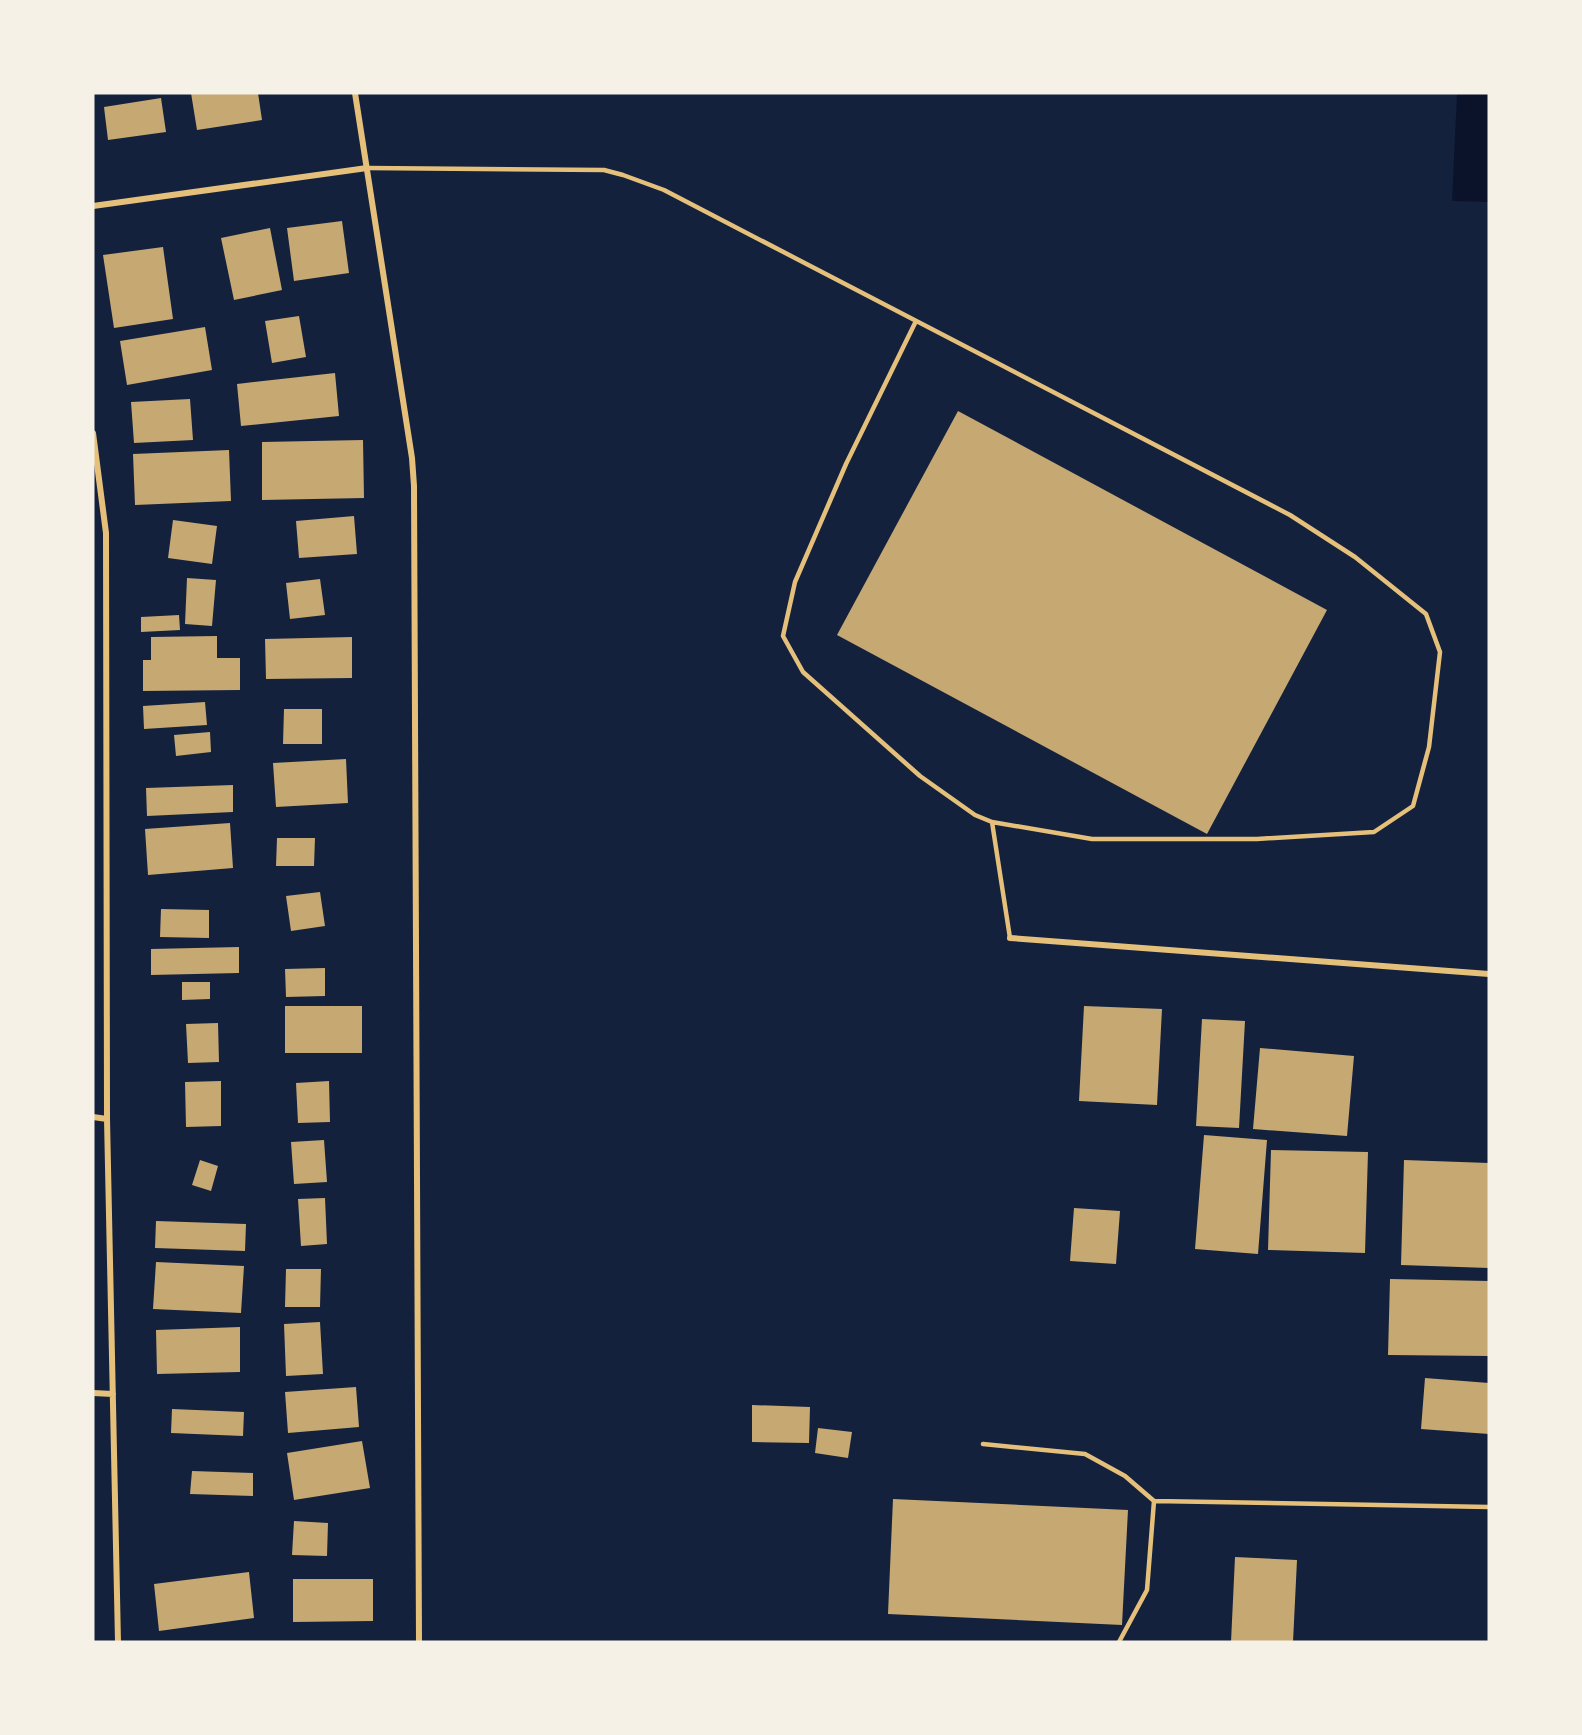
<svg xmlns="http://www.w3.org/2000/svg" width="1582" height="1735" font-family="'Source Serif 4',serif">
	<rect width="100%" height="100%" fill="#14213d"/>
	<path fill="#0b132b" d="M1457 93H1489V202L1452 201Z"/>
	<path fill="#c6a872" d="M191 93H258L262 120 197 130Z
		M161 98 166 132 108 140 104 107Z
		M342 221 349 273 294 281 287 228Z
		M270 228 282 290 234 300 221 238Z
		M163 247 173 319 114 328 103 255Z
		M299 316 306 357 272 363 265 321Z
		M205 327 212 370 127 385 120 341Z
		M335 373 339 416 241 426 237 384Z
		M190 399 193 440 134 443 131 402Z
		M958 411 1327 610 1207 834 837 635Z
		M363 440 364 498 262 500V442Z
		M229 450 231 501 135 505 133 454Z
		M354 516 357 554 299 558 296 521Z
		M173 520 217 526 212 564 168 558Z
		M187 578 216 580 212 626 185 624Z
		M320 579 325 615 290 619 286 583Z
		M179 615 180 630 141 632V617Z
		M217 636V658H240V690L143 691V660H151V637Z
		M352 637V678L266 679 265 639Z
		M205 702 207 725 144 729 143 706Z
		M284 709H322V744H283Z
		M210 732 211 752 176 756 174 735Z
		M346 759 348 803 276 807 273 763Z
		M233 785V812L147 816 146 788Z
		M230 823 233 868 148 875 145 829Z
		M277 838H315L314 866H276Z
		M320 892 325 926 291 931 286 896Z
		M161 909 209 910V938L160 937Z
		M239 947V973L151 975V949Z
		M325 968V996L286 997 285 969Z
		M182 982H210V999L182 1000Z
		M285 1006H362V1053H285Z
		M1084 1006 1162 1009 1157 1105 1079 1101Z
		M1202 1019 1245 1021 1239 1128 1196 1126Z
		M218 1023 219 1062 188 1063 186 1024Z
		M1260 1048 1354 1056 1347 1136 1253 1129Z
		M221 1081V1126L186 1127 185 1082Z
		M329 1081 330 1122 298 1123 296 1083Z
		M1204 1135 1267 1140 1258 1254 1195 1249Z
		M324 1140 327 1182 294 1184 291 1142Z
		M1271 1150 1368 1152 1365 1253 1268 1250Z
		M200 1160 218 1166 211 1191 192 1185Z
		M1404 1160 1489 1163V1268L1401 1265Z
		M325 1198 327 1244 301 1246 298 1199Z
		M1074 1208 1120 1211 1116 1264 1070 1261Z
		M156 1221 246 1224 245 1251 155 1248Z
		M156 1262 244 1266 241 1313 153 1309Z
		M286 1269H321L320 1307H285Z
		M1390 1279 1489 1281V1356L1388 1355Z
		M320 1322 323 1374 286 1376 284 1324Z
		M240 1327V1372L157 1374 156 1330Z
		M1425 1378 1489 1383V1434L1421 1429Z
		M356 1387 359 1427 288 1433 285 1392Z
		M752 1405 810 1407 809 1443 752 1442Z
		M172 1409 244 1412 243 1436 171 1433Z
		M818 1428 852 1432 848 1458 815 1453Z
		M362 1441 370 1488 294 1500 287 1453Z
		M192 1471 253 1473V1496L190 1494Z
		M893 1499 1128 1510 1122 1625 888 1614Z
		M294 1521 328 1523 327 1556 292 1555Z
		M1235 1557 1297 1560 1293 1642H1231Z
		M249 1572 254 1618 159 1631 154 1584Z
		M293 1579H373V1621L293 1622Z"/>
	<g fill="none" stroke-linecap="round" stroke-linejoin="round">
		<path stroke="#e5c07b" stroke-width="4.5" d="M367 168 604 170 623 175 664 190 1290 515 1355 557 1426 614 1440 652 1429 747 1413 806 1374 832 1257 839H1092L992 822
			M916 321 846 464 795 582 783 636 803 672 920 776 975 815 992 822 1010 938
			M983 1444 1085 1454 1125 1476 1154 1501 1489 1507
			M1119 1642 1147 1590 1154 1501"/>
		<path stroke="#e5c07b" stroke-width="6" d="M355 93 412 458 414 486 419 1642
			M93 206 367 168
			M93 433 106 533 107 1119 118 1642
			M1010 938 1489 974
			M93 1117 107 1119
			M93 1393 113 1394"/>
	</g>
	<rect width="1582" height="1735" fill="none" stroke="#f6f1e7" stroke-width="189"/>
</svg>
